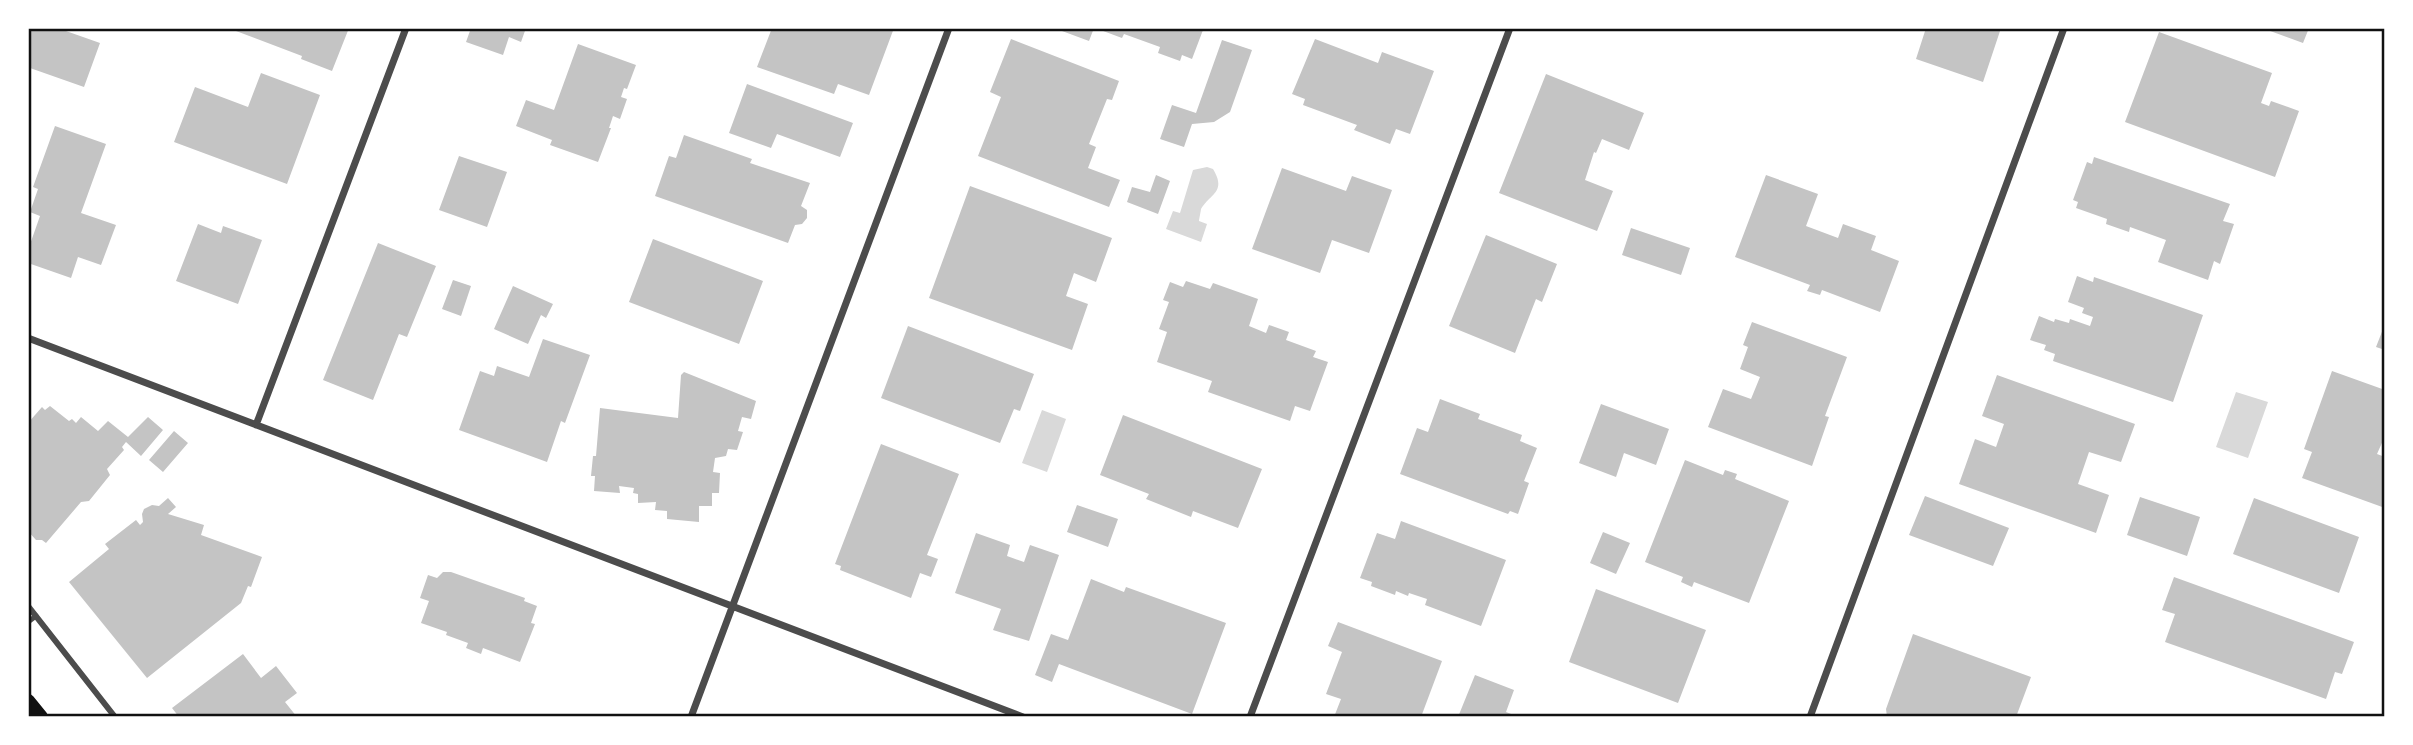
<svg xmlns="http://www.w3.org/2000/svg" width="2413" height="745" font-family="Georgia,serif">
	<rect width="100%" height="100%" fill="#fff"/>
	<path fill="#d9d9d9" d="M1207 167 1213 169C1227 192 1210 194 1201 209 1201 210 1199 220 1199 221L1207 224 1201 242 1166 229 1173 211 1180 213 1193 170Z
		M2236 392 2268 402 2248 458 2216 447Z
		M1042 410 1066 419 1047 472 1022 463Z"/>
	<path fill="#c4c4c4" d="M28 28H67L66 31 100 43 84 87 30 68 28 74Z
		M228 28H349L332 71 301 59 302 56Z
		M471 28H526L521 42 509 37 503 55 466 42Z
		M772 28H894L869 95 838 84 834 94 757 67Z
		M1063 28H1094L1089 41 1062 31Z
		M1095 28H1197L1203 30 1192 59 1182 55 1180 61 1158 53 1160 47 1124 34 1122 38Z
		M1926 28H1996L2000 31 1983 82 1916 59Z
		M2262 28H2309L2303 43Z
		M2159 32 2272 73 2261 103 2269 106 2271 101 2299 111 2275 177 2125 122Z
		M1011 39 1119 81 1112 100 1107 99 1089 144 1096 147 1088 168 1120 180 1109 207 978 156 1001 97 990 92Z
		M1315 39 1378 63 1382 52 1434 71 1410 134 1396 129 1390 144 1354 130 1357 125 1303 105 1305 99 1292 94Z
		M1222 40 1252 50 1230 112 1214 122 1192 124 1184 147 1160 139 1172 105 1196 113Z
		M578 44 636 65 627 89 624 88 621 97 627 99 620 119 613 116 609 128H611L598 162 550 145 552 140 516 126 526 100 554 110Z
		M261 73 320 95 287 184 174 142 195 87 248 107Z
		M1546 74 1644 113 1629 150 1602 139 1596 153 1594 152 1585 180 1613 191 1597 231 1499 193Z
		M747 84 853 123 840 157 777 134 771 148 729 133Z
		M55 126 106 144 81 213 116 225 101 265 78 257 71 278 28 263V250L40 216 30 212 38 189 33 187Z
		M684 135 752 159 750 163 810 183 801 206 807 210V218L802 224 795 225 788 243 655 196 669 156 676 158Z
		M459 156 507 172 487 227 439 210Z
		M2094 157 2230 204 2223 221 2234 224 2220 264 2214 261 2208 280 2158 262 2166 240 2130 227 2129 232 2106 224 2107 219 2076 208 2078 202 2073 200 2087 162 2092 164Z
		M1282 168 1346 191 1352 176 1392 190 1369 253 1332 240 1320 273 1252 249Z
		M1156 175 1170 181 1158 214 1127 202 1132 187 1150 192Z
		M1766 175 1818 194 1806 226 1838 238 1843 224 1876 236 1871 250 1899 261 1880 312 1822 290 1820 295 1807 291 1810 285 1735 257Z
		M970 186 1112 238 1096 282 1074 273 1066 296 1088 304 1072 350 929 298Z
		M198 224 221 233 223 226 262 240 238 304 176 281Z
		M1631 228 1690 248 1681 275 1622 255Z
		M1486 235 1557 264 1542 302 1536 299 1515 353 1449 326Z
		M653 239 763 281 739 344 629 302Z
		M378 243 436 266 407 337 399 334 373 400 323 380Z
		M2077 276 2093 282 2094 277 2203 315 2173 402 2053 361 2055 354 2044 350 2046 345 2030 340 2039 316 2054 322 2055 319 2069 323 2070 319 2090 326 2093 317 2082 313 2084 308 2068 302Z
		M453 280 471 286 461 316 442 309Z
		M1186 281 1210 289 1213 283 1258 299 1249 326 1266 333 1269 325 1289 332 1286 340 1316 351 1313 357 1328 362 1310 411 1295 406 1290 421 1208 392 1212 381 1157 362 1167 332 1159 329 1169 302 1163 300 1170 282 1183 287Z
		M513 286 553 304 546 318 541 315 528 344 494 329Z
		M1752 322 1847 357 1825 416 1829 417 1812 466 1708 427 1723 389 1751 399 1760 377 1740 369 1748 347 1743 345Z
		M2385 324V350L2376 347Z
		M908 326 1034 374 1020 411 1014 409 1000 443 881 398Z
		M543 339 590 355 565 423 561 421 547 462 459 430 480 371 494 376 497 366 529 377Z
		M2332 371 2385 390V436L2377 454 2385 457V508L2302 478 2312 452 2304 449Z
		M684 372 756 401 751 419 742 417 738 431 743 432 737 450 728 449 726 456 715 458 713 472 720 473 719 493H712V506H699V522L667 519V511L655 510 656 502 638 503V494L633 493 634 488 619 486 620 493 594 491 595 476H591L593 456H596L600 408 678 418 681 375Z
		M1997 375 2135 424 2121 462 2089 452 2078 484 2109 495 2096 533 1959 484 1975 439 1996 447 2004 424 1982 416Z
		M1440 399 1480 414 1478 419 1522 435 1520 441 1537 448 1524 481 1529 483 1518 514 1510 511 1508 514 1400 474 1417 428 1428 432Z
		M1601 404 1669 429 1656 465 1624 453 1616 477 1579 463Z
		M50 406 69 421 72 419 76 423 81 417 98 431 108 421 128 437 148 417 163 430 141 456 126 442 122 447 124 450 107 469 110 475 89 501 81 502 46 543 42 540H36L28 531V423L42 407 45 410Z
		M1123 415 1262 469 1238 528 1193 511 1191 517 1146 499 1149 494 1100 475Z
		M174 431 188 443 163 472 149 460Z
		M881 444 959 474 927 555 938 559 931 577 920 573 911 598 840 570 841 566 835 564Z
		M1685 460 1723 475 1725 470 1737 474 1735 479 1789 501 1749 603 1694 582 1692 587 1681 582 1683 577 1645 562Z
		M1925 496 2009 528 1993 566 1909 535Z
		M2140 497 2200 517 2187 556 2127 535Z
		M168 498 176 507 168 514 204 525 201 535 262 557 251 587 248 586 241 603 147 678 69 582 109 549 105 544 136 520 140 525 143 522 142 514 144 509 152 505 159 506Z
		M2254 498 2359 537 2339 593 2233 554Z
		M1077 505 1118 519 1108 547 1067 532Z
		M1401 521 1506 560 1481 626 1425 605 1427 599 1409 593 1408 596 1396 591 1395 595 1371 586 1372 582 1360 578 1377 533 1395 539Z
		M1603 532 1630 543 1616 574 1590 563Z
		M976 533 1010 545 1007 556 1024 562 1030 545 1059 555 1029 641 993 630 1001 609 955 593Z
		M443 572H451L525 598 524 601 537 606 531 623 535 624 520 662 483 648 481 654 466 648 468 643 446 635 447 632 421 623 429 601 420 598 428 575 437 578Z
		M2174 577 2354 642 2342 674 2335 672 2326 699 2165 642 2175 614 2162 610Z
		M1091 579 1124 592 1126 587 1226 623 1192 714 1059 664 1052 682 1035 675 1051 634 1068 640Z
		M1596 589 1706 630 1678 703 1569 662Z
		M1338 622 1442 661 1421 717H1334L1341 699 1326 694 1342 652 1328 646Z
		M1913 634 2031 677 2016 717H1887L1886 709Z
		M243 654 261 678 276 666 297 693 285 702 297 717H179L172 708Z
		M1475 675 1514 690 1506 712 1519 717H1458Z"/>
	<g fill="none" stroke-linecap="round" stroke-linejoin="round">
		<path stroke="#4c4c4c" stroke-width="5" d="M28 622 36 616"/>
		<path stroke="#4c4c4c" stroke-width="6" d="M28 606 115 717"/>
		<path stroke="#4c4c4c" stroke-width="7" d="M28 338 1023 717
			M256 425 406 28
			M691 717 949 28
			M1250 717 1510 28
			M1810 717 2064 28"/>
		<path stroke="#111" stroke-width="14" d="M28 701 41 717"/>
	</g>
	<rect width="2413" height="745" fill="none" stroke="#ffffff" stroke-width="60"/>
	<rect x="30" y="30" width="2353" height="685" fill="none" stroke="#111" stroke-width="2.5"/>
</svg>
